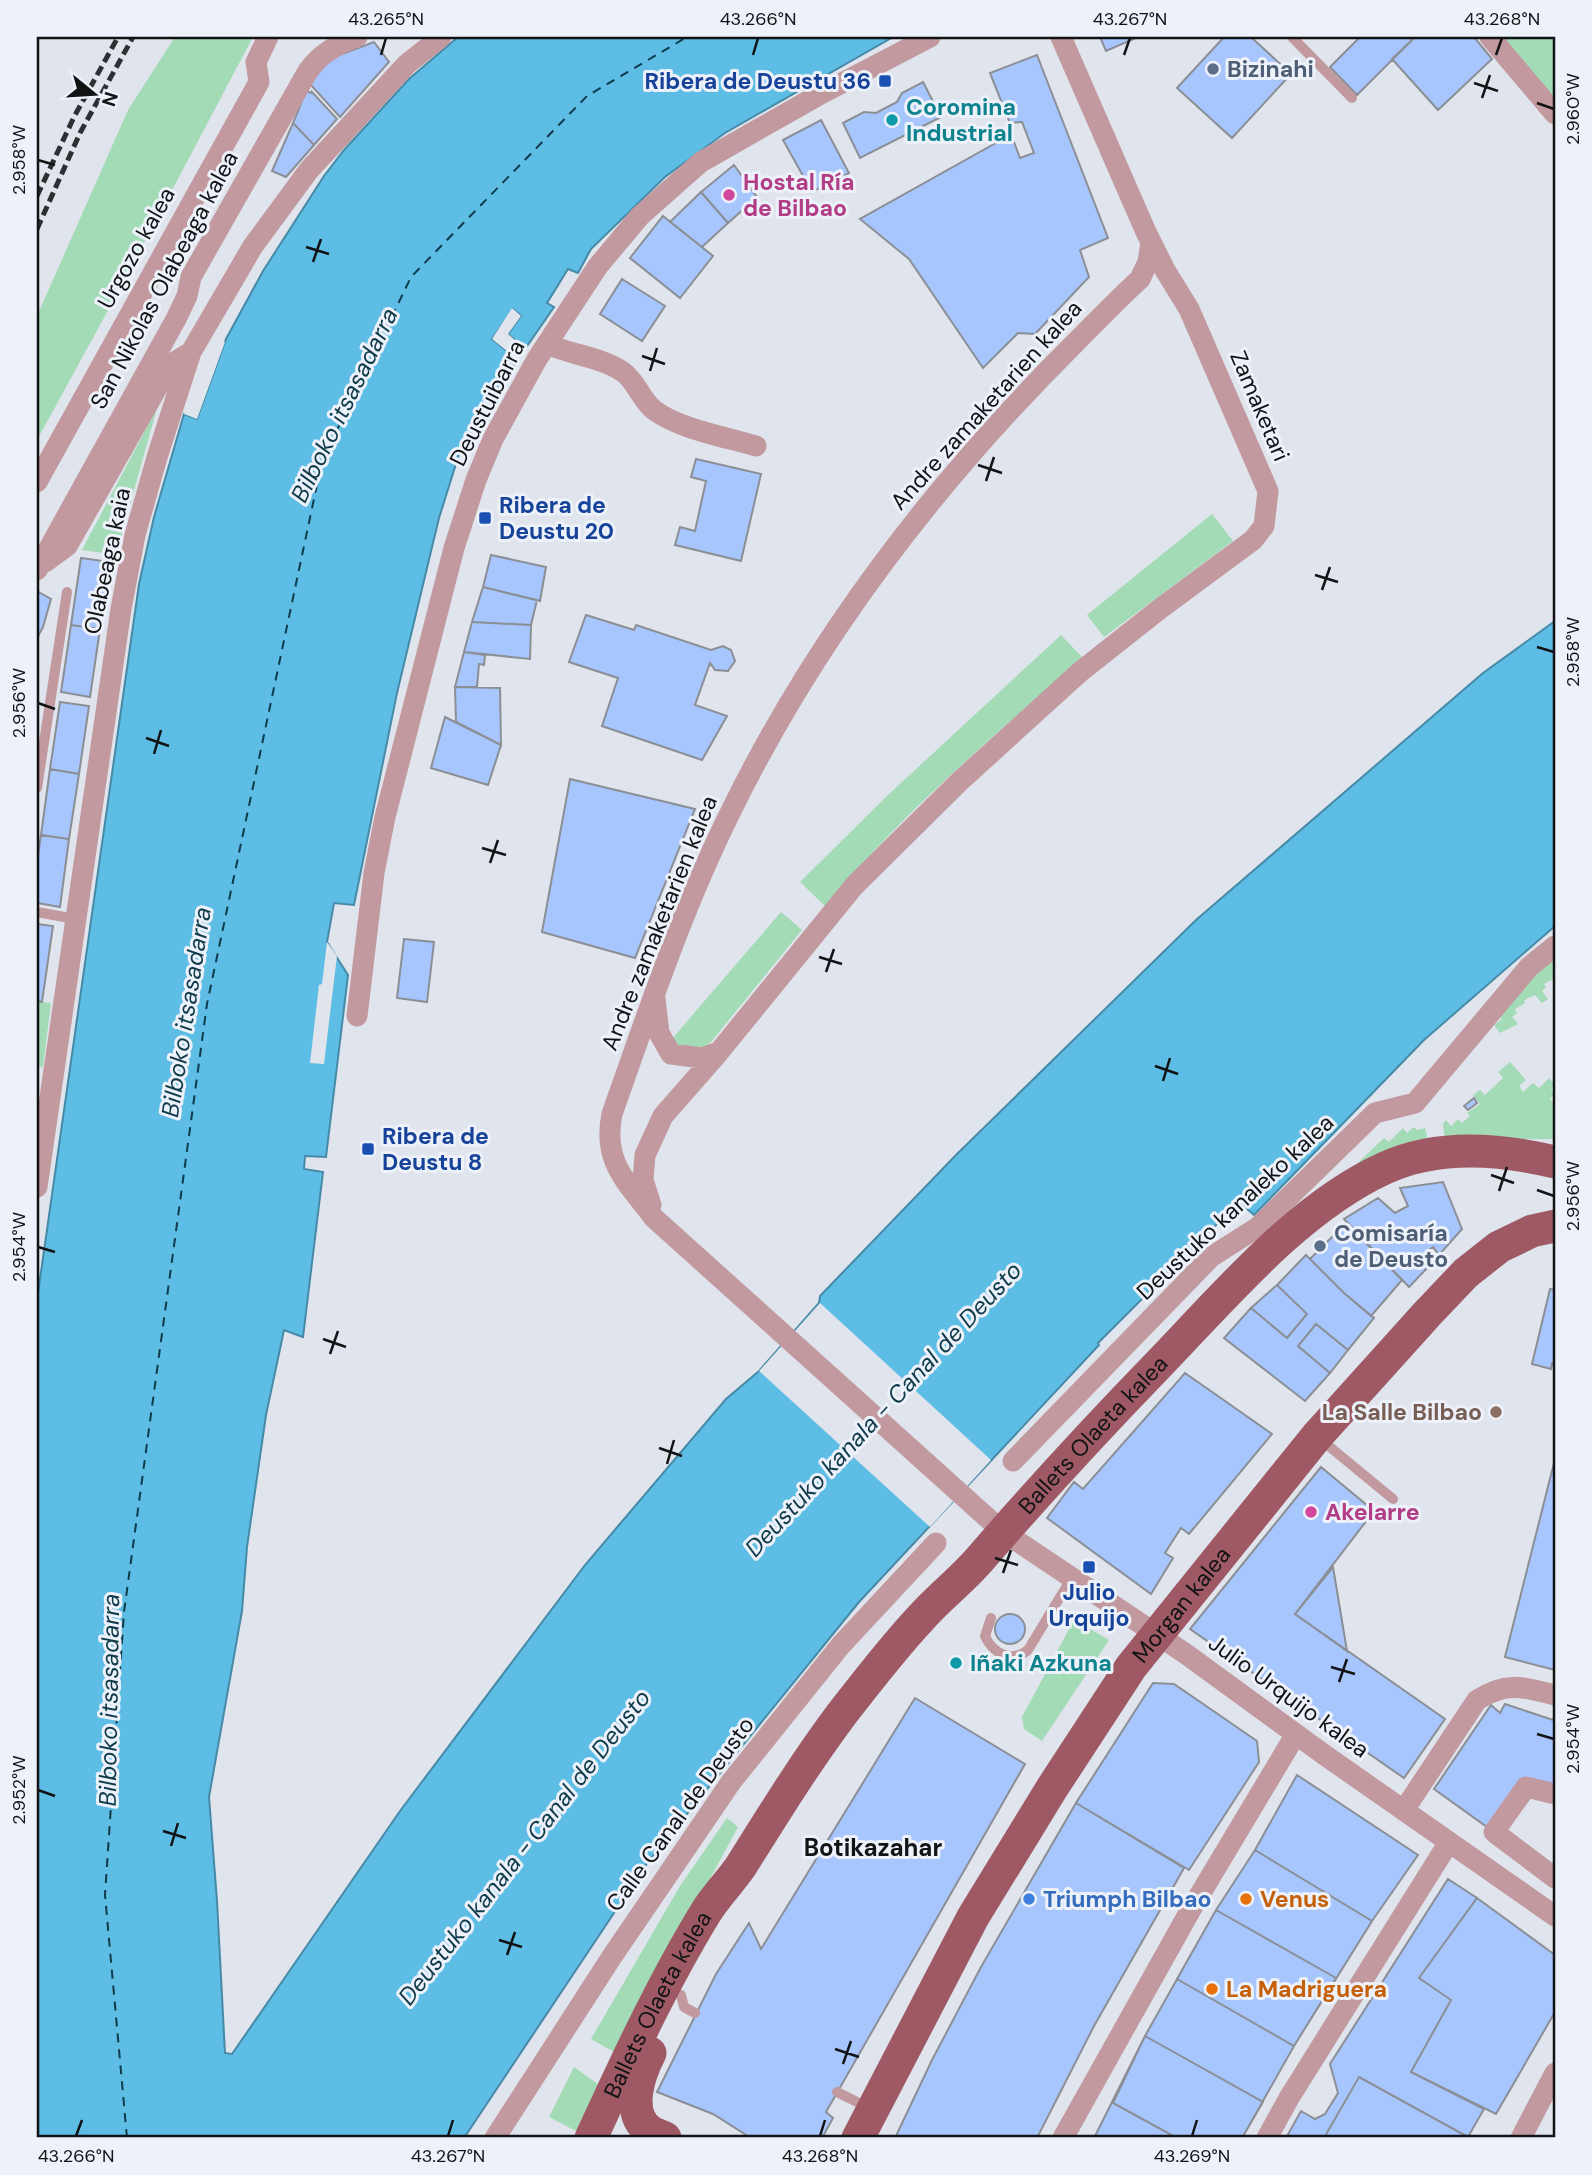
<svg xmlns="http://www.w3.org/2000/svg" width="1592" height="2175" font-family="'DM Sans',sans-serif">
	<rect width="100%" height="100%" fill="#e0e4ec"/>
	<path fill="#a3dbb7" d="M175 37H253L123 283 37 440V316L128 110Z
		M1490 37H1555V114Z
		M157 408 116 555 82 550Z
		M1212 514 1233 541 1104 637 1087 615Z
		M1061 635 1082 657C994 737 899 814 826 907L800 882 888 795Z
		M781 912 802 930 711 1042 697 1053 683 1051 671 1040Z
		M1555 959V978L1544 984 1546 987 1542 991 1548 999 1542 1003 1535 995 1530 998 1529 997 1524 1001 1525 1003 1515 1009 1517 1013 1512 1017 1518 1024 1500 1033 1494 1025 1502 1019 1499 1015 1511 996Z
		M37 1001 51 1003 43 1067 37 1066Z
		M1510 1062 1526 1080 1519 1086 1523 1092 1533 1083 1539 1088 1549 1078 1555 1085 1551 1089 1555 1094 1550 1099 1555 1104V1139L1445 1140 1443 1124 1446 1120 1451 1126 1458 1119 1462 1123 1470 1116 1467 1113 1480 1104 1473 1095 1480 1090 1485 1095 1503 1078 1498 1072Z
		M1414 1127 1417 1130 1425 1128 1428 1141 1343 1177 1384 1138 1389 1142 1403 1128 1407 1133Z
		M1068 1616 1109 1640 1042 1741 1024 1729 1022 1717 1068 1631 1070 1624Z
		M727 1818 738 1827 619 2047 614 2052 591 2039 680 1886Z
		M574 2067 599 2085 576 2131 549 2117Z"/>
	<path fill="#5dbde5" stroke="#468aa7" stroke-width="2" d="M458 37H893L725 133 665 177 591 249 578 273 568 269 547 303 554 307 525 349 508 334 521 316 513 309 492 339 518 360 460 451 439 518 397 693 354 905 334 903 327 942 348 975 326 1157 305 1156 304 1169 323 1172 303 1337 284 1330 266 1415 247 1547 242 1611 209 1797 217 1901 225 2053 232 2054 400 1811 585 1565 726 1399 759 1371 819 1303 820 1296 957 1154 1196 920 1483 673 1555 621V926L1424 1040 1254 1215 1239 1202 1098 1343 1099 1345 859 1602 648 1862 464 2138H37V1300L139 584 154 517 184 414 197 419 226 339 263 271 324 176 344 150 409 79Z"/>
	<path fill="#e0e4ec" d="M512 308 521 316 508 334 525 349 523 351 505 336 516 316 513 314 497 338 520 357 518 360 492 339Z
		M222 340 225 342 197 419 184 414 185 410 195 415Z
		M327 942 337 956 324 1064 310 1063 319 985 322 984Z
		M820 1303 991 1460 930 1527 759 1371Z"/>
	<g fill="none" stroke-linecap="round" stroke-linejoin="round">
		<path stroke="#0f3b4b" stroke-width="2" stroke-dasharray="9 7" stroke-linecap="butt" d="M127 2138 105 1895 124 1612 207 1004 322 461 411 277 587 96 687 37"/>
	</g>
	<path fill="#a7c6fe" stroke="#8b8f95" stroke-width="2" d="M1100 37H1138L1106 51Z
		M1224 37H1251L1291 74 1232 138 1177 88Z
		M1360 37H1415L1357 95 1330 67Z
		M1415 37H1474L1492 59 1438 110 1392 59Z
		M374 42 389 62 340 117 310 84 329 59Z
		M1037 55 1108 238 1080 250 1089 277 1035 334 1018 333 983 368 909 259 860 219 1003 139 1014 142 1020 158 1034 153 1022 122 1010 123 990 73Z
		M923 82 941 117 860 158 843 123 864 112 876 113 897 102 902 93Z
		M306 91 312 93V92L337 119 314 145 293 123Z
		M821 120 849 173 812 192 783 140Z
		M293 123 314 145 286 177 272 171Z
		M734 165 757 197 728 223 701 192Z
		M701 192 728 223 702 247 670 222Z
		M663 216 713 256 680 298 630 258Z
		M622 279 665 306 642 341 600 314Z
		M696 459 761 474 741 561 675 545 680 527 695 531 706 481 691 477Z
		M491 555 546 567 540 601 483 587Z
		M81 558 110 562 100 629 71 625Z
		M483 587 537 600 531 625 472 622Z
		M37 591 51 599 43 627 37 638Z
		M586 615 634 630 636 625 711 650 723 646 731 650 735 661 728 671 715 670 710 663 695 705 727 716 702 760 602 726 618 678 569 662Z
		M472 622 531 625 530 659 464 652Z
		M71 625 100 629 90 697 61 692Z
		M464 652 485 655 484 665 479 664 477 687H455Z
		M455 687 500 688 501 745 456 722Z
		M60 702 89 706 79 774 50 769Z
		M445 717 501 745 488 785 431 768Z
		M50 769 79 774 69 839 41 835Z
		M570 779 695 809 635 958 542 932Z
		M41 835 69 839 60 907 37 903V862Z
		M37 924 53 926 42 1002 37 1001Z
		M404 939 434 942 427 1002 397 998Z
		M1474 1098 1477 1103 1468 1110 1464 1106Z
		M1443 1182 1462 1229 1439 1255 1433 1247 1425 1253 1431 1264 1409 1287 1344 1219 1378 1198 1395 1213 1408 1206 1400 1188Z
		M1346 1223 1402 1280 1371 1316 1344 1293 1310 1259Z
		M1306 1255 1344 1293 1374 1318 1348 1350 1316 1324 1298 1346 1330 1373 1305 1401 1224 1338 1251 1308 1287 1338 1307 1314 1277 1285Z
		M1277 1285 1307 1314 1287 1338 1251 1308Z
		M1550 1289 1555 1290V1363H1552L1551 1369 1532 1364Z
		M1316 1324 1348 1350 1330 1373 1298 1346Z
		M1185 1373 1272 1434 1189 1534 1181 1528 1165 1553 1173 1558 1151 1594 1047 1518 1074 1482 1083 1489Z
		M1555 1459V1670L1505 1657Z
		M1321 1467 1374 1511 1295 1614 1445 1719 1404 1778 1190 1629Z
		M1333 1567 1347 1651 1295 1614Z
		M995 1629a15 15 0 1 1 30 0a15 15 0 1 1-30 0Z
		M1153 1683 1174 1684 1257 1741 1259 1762 1189 1870 1076 1803Z
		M915 1698 1025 1764 826 2112 833 2118 822 2138H751L713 2114 657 2092 716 1974 749 1923 761 1949Z
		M1505 1704 1553 1720 1555 1715V1794L1526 1787 1494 1832 1434 1789 1491 1705 1500 1713Z
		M1297 1775 1418 1855 1372 1921 1255 1850Z
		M1076 1803 1184 1868 1094 2026 1037 2138H895L932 2060 981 1967Z
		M1255 1850 1372 1921 1294 2046 1242 2138H1094L1145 2036 1216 1910Z
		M1448 1879 1477 1898 1419 1978 1451 2000 1411 2072 1484 2109 1468 2137 1359 2077 1324 2138H1286L1301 2111 1315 2119 1325 2114 1338 2093 1330 2064Z
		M1477 1898 1555 1955V2012L1496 2114 1411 2072 1451 2000 1419 1978Z
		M1216 1910 1336 1978 1294 2046 1177 1979Z
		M1145 2036 1263 2102 1242 2138H1177L1113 2103Z
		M1359 2077 1468 2137 1324 2138Z"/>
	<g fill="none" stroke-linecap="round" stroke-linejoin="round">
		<path stroke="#c1999e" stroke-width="10" d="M1292 37 1352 98
			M37 788 67 592
			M37 912 75 919
			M1319 1438 1393 1499
			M991 1618 985 1636C993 1654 1012 1663 1028 1650L1071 1579
			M681 1995 684 2007 695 2013
			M837 2092 869 2108"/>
		<path stroke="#c1999e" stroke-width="21" d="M1490 37 1555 114
			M1151 242 1148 262 1140 279C1118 299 1097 321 1076 342 937 480 816 637 730 813 682 910 648 1012 612 1114 602 1162 627 1182 654 1218L1002 1531 1186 1654 1326 1756 1555 1916
			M547 344C571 355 602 357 623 372 637 382 641 400 654 410 679 429 726 437 756 446
			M37 482 259 82 256 62 268 37
			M45 562 67 546 170 365 191 352
			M37 570 176 319 187 296 191 277 308 71C321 53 336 45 357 37
			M655 999 659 1033 671 1054 702 1058 719 1052
			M357 1016 374 873 385 817 454 548 476 480 493 439 537 359 598 266 640 216 701 162 817 96 930 37
			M37 1187 121 609 135 535 158 454 191 352 253 246 309 170 407 64 441 37
			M651 1205 643 1180 645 1155 663 1116 719 1052 854 886 959 782 1080 672 1161 608 1253 540 1264 526 1268 491 1189 309 1165 270 1146 232 1061 37
			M1013 1461 1211 1257 1258 1227 1375 1113 1415 1103 1529 967 1555 946
			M1555 1794 1526 1787 1494 1832 1555 1878
			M1404 1810 1477 1700C1507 1681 1523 1687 1555 1695
			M495 2138 611 1958 731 1782 841 1645 936 1543
			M1063 2138 1190 1911 1296 1734
			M1267 2138 1289 2098 1449 1842
			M1521 2138 1555 2073"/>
		<g stroke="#9e5964" stroke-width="33">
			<path d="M650 2053C639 2074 625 2114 650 2131 654 2134 661 2136 665 2138"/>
			<path id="s1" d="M591 2138C626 2062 662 1984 706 1912 716 1896 730 1882 741 1866 773 1815 805 1763 841 1715 866 1683 891 1650 919 1620 938 1598 961 1581 980 1559 1037 1493 1096 1429 1156 1367 1223 1298 1297 1208 1385 1168 1437 1144 1501 1149 1555 1162"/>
			<path id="s2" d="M858 2138 973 1917 1052 1788 1131 1667 1317 1436 1427 1314 1466 1273 1499 1247 1532 1231 1555 1226"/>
		</g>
		<path stroke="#2d3032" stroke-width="5" stroke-dasharray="10 5" stroke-linecap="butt" d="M37 196 74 117 118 37
			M37 229 80 133 133 37"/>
	</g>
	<path fill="none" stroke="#111315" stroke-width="2.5" d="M381 55 386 38M753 55 758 38M1124 55 1130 38M1496 55 1502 38M1474 83 1498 91M1482 98 1490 75M1537 103 1554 109M38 160 55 165M306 247 329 254M313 262 321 239M642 356 665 364M650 371 657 348M978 465 1002 473M986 481 994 457M1315 575 1338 582M1322 590 1330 567M1537 647 1554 652M38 703 55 709M146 738 169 746M154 754 161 730M482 848 506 855M490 863 498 840M819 957 842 964M826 972 834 949M1155 1066 1178 1074M1163 1081 1170 1058M1491 1175 1514 1183M1537 1190 1554 1196M1499 1191 1507 1167M38 1247 55 1252M323 1339 346 1347M330 1354 338 1331M659 1448 682 1456M667 1464 674 1440M995 1558 1018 1565M1003 1573 1011 1550M1331 1667 1355 1674M1339 1682 1347 1659M1537 1734 1554 1739M38 1790 55 1796M163 1831 186 1838M171 1846 178 1823M499 1940 522 1947M507 1955 515 1932M835 2049 859 2057M843 2064 851 2041M76 2136 82 2120M448 2136 453 2120M820 2136 825 2120M1192 2136 1197 2120"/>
	<g fill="#5c6f8a" stroke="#edf1f9" stroke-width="2.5">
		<circle cx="1213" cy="69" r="7"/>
		<circle cx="1320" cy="1246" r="7"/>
	</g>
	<g fill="#1a4fb4" stroke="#edf1f9" stroke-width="2.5">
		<rect x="878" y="74" width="14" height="14" rx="3.5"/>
		<rect x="478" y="511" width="14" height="14" rx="3.5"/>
		<rect x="361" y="1142" width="14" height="14" rx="3.5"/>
		<rect x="1082" y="1560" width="14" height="14" rx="3.5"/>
	</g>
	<g fill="#0f9aa8" stroke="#edf1f9" stroke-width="2.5">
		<circle cx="892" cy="120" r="7"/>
		<circle cx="956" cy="1663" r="7"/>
	</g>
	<g fill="#d1479c" stroke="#edf1f9" stroke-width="2.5">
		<circle cx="729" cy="195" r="7"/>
		<circle cx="1311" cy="1512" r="7"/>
	</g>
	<circle fill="#8d6e63" stroke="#edf1f9" stroke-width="2.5" cx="1496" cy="1412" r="7"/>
	<circle fill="#3f7fe0" stroke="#edf1f9" stroke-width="2.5" cx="1029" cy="1899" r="7"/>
	<g fill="#e8710a" stroke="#edf1f9" stroke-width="2.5">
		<circle cx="1246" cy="1899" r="7"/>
		<circle cx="1212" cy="1989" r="7"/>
	</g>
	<g text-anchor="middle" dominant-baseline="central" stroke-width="6" stroke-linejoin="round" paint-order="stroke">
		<g font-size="23" font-weight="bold" fill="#4e5e75" stroke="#edf1f9" text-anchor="start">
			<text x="1227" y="69">Bizinahi</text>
			<text x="1334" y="1233">Comisaría<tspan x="1334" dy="26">de Deusto</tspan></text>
		</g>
		<g font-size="23" font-weight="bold" fill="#164399" stroke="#edf1f9" text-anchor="start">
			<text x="871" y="81" text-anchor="end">Ribera de Deustu 36</text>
			<text x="499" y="505">Ribera de<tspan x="499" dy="26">Deustu 20</tspan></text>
			<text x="382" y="1136">Ribera de<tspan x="382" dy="26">Deustu 8</tspan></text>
			<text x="1089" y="1592" text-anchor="middle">Julio<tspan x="1089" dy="26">Urquijo</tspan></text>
		</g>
		<g font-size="23" font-weight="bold" fill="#0d838f" stroke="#edf1f9" text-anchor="start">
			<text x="906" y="107">Coromina<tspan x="906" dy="26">Industrial</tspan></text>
			<text x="970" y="1663">Iñaki Azkuna</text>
		</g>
		<g font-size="23" font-weight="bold" fill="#b23c85" stroke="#edf1f9" text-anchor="start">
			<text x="743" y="182">Hostal Ría<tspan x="743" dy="26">de Bilbao</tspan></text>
			<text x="1325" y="1512">Akelarre</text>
		</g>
		<g font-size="23" fill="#111315" stroke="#edf1f9">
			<text transform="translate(136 248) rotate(-61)">Urgozo kalea</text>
			<text transform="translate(164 280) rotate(-62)">San Nikolas Olabeaga kalea</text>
			<text transform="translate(487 403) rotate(-63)">Deustuibarra</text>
			<text transform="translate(986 405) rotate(-48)">Andre zamaketarien kalea</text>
			<text transform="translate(1260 406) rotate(67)">Zamaketari</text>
			<text transform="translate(107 561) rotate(-78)">Olabeaga kaia</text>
			<text transform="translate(659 923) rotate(-68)">Andre zamaketarien kalea</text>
			<text transform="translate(1235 1207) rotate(-43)">Deustuko kanaleko kalea</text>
			<text stroke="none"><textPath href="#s1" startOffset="870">Ballets Olaeta kalea</textPath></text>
			<text stroke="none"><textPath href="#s2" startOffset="625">Morgan kalea</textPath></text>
			<text transform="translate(1289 1696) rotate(36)">Julio Urquijo kalea</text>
			<text transform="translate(680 1814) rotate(-54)">Calle Canal de Deusto</text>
			<text stroke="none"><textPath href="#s1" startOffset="149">Ballets Olaeta kalea</textPath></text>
		</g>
		<g font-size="23" font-weight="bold" fill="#785e54" stroke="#edf1f9" text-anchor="end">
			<text x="1482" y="1412">La Salle Bilbao</text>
		</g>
		<g font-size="23" font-weight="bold" fill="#366cbe" stroke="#edf1f9" text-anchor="start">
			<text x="1043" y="1899">Triumph Bilbao</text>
		</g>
		<g font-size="23" font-weight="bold" fill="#c56008" stroke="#edf1f9" text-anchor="start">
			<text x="1260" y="1899">Venus</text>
			<text x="1226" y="1989">La Madriguera</text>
		</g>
		<g font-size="24" font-style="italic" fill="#0f3b4b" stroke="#edf1f9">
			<text transform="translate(344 405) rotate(-64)">Bilboko itsasadarra</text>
			<text transform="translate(186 1012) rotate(-81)">Bilboko itsasadarra</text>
			<text transform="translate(883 1409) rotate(-47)">Deustuko kanala - Canal de Deusto</text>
			<text transform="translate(109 1700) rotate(-89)">Bilboko itsasadarra</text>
			<text transform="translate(524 1847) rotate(-52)">Deustuko kanala - Canal de Deusto</text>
		</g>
		<g font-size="24" font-weight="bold" fill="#111315" stroke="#edf1f9">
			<text x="873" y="1847">Botikazahar</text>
		</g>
	</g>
	<rect width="1592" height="2175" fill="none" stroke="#edf1f9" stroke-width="77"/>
	<g transform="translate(94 94) rotate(108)" stroke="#edf1f9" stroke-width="5" paint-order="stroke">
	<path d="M0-5L12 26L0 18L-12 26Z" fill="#111315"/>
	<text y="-10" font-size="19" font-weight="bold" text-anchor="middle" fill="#111315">N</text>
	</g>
	<rect x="38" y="38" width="1516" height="2098" fill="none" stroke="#111315" stroke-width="2.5"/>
	<g font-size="18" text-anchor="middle" fill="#111315">
		<text x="386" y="25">43.265°N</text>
		<text x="758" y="25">43.266°N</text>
		<text x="1130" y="25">43.267°N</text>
		<text x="1502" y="25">43.268°N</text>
		<text transform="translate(1573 109) rotate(-90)" y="6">2.960°W</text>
		<text transform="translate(19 160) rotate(-90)" y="6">2.958°W</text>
		<text transform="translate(1573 652) rotate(-90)" y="6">2.958°W</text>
		<text transform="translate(19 703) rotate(-90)" y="6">2.956°W</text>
		<text transform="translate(1573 1196) rotate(-90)" y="6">2.956°W</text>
		<text transform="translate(19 1247) rotate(-90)" y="6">2.954°W</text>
		<text transform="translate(1573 1739) rotate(-90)" y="6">2.954°W</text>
		<text transform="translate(19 1790) rotate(-90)" y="6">2.952°W</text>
		<text x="76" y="2162">43.266°N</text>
		<text x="448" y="2162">43.267°N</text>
		<text x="820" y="2162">43.268°N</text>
		<text x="1192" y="2162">43.269°N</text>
	</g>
</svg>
